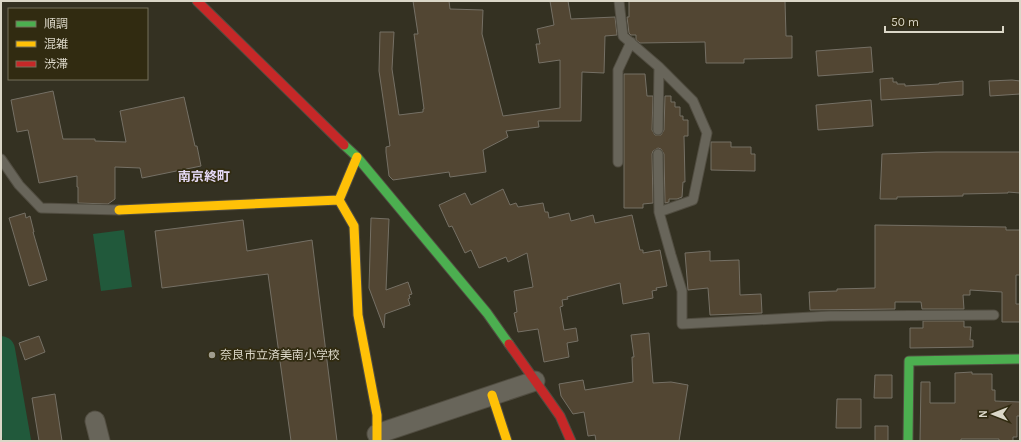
<svg xmlns="http://www.w3.org/2000/svg" width="1021" height="442" font-family="Karla,'Noto Sans JP',sans-serif">
	<rect width="100%" height="100%" fill="#343122"/>
	<path fill="#21593b" d="M124 230 132 287 101 291 93 234Z"/>
	<g fill="none" stroke-linecap="round" stroke-linejoin="round">
		<path stroke="#21593b" stroke-width="28" d="M1 350 17 441"/>
	</g>
	<path fill="#524633" stroke="#757065" d="M413 1H449L450 9 483 10 482 34 503 116 560 108V60L539 63 536 44H540L537 29 554 25 550 1H568L571 19 615 17 617 35 605 36 604 73 582 72 581 121H538L539 127 506 131 508 137 483 150 486 172 450 177 449 172 393 180 389 176 386 152V147L390 146 379 71 380 32H394L392 69 399 115 423 112V109H424L414 34H418Z
		M629 1H785L786 36H792V58L744 59V63H706L705 42 640 43 636 40V35H631L629 33 627 17H629Z
		M871 47 873 72 818 76 816 51Z
		M624 74H645L647 96H653L652 130 655 135H661L664 130 665 96H671V102H675V107H680V116H683V120H688V136H684L685 182H683L682 197 677 199H669V202L665 203 664 154 661 149 658 148 653 151 652 154 653 203 643 204V208H624Z
		M893 78V82H897V84H905V86L939 84V83L963 81V95L881 100 880 79Z
		M1012 80 1020 81V94L990 96 989 81Z
		M53 91 63 139H95V141L126 142 120 111 184 97 195 146H197L201 166 142 178 140 168 115 167V199L108 204 78 203V187H77V176L39 183 28 130 17 132 11 100Z
		M871 100 873 126 818 130 816 105Z
		M711 142H731V147H751V154H755V171L711 170Z
		M936 152H1020V193L1008 192V193L963 194V196L897 197V199H880L882 154Z
		M503 189 510 205 516 203 518 207 543 203 545 212H548L549 218 569 213 571 221 593 215 595 223 632 215 640 250H643V253L660 250 667 286 656 288 657 290 652 291 653 298 623 304 620 283 567 297 568 299 562 300 563 306 560 307 564 330 576 328 578 341 567 343 569 357 544 362 538 329 518 332 514 313 517 312 514 291 533 287 527 253 508 262 506 257 479 268 471 250 465 253 452 226 449 227 439 205 465 193 471 205Z
		M25 213 26 218 30 216 34 232H33L47 280 29 286 9 218Z
		M371 218 389 219 386 290 408 282 412 294 409 295 410 298 408 299 410 305 385 314 384 328 369 288Z
		M243 220 247 251 312 240 337 441H291L268 274 162 288 155 231Z
		M875 225 1006 227V230H1020V275H1016V304H1020V322H1002V292L970 290V295H963L964 309H922L921 302H895V309L810 310 809 292 837 291V289L875 288Z
		M710 251V261L739 260 740 295 761 294 762 313 710 315 708 288 688 290 685 253Z
		M923 321H964V327H971L970 340H973V347L910 348V328H923Z
		M649 333 653 383 671 382 688 385 679 441H596L595 435 588 436 584 412 573 414 561 396 559 384 583 380 585 390 633 382 632 357H634L631 335Z
		M39 336 45 352 25 360 19 343Z
		M972 372V374H992V390H995V401L1020 402V416H1017V437H1013V441H999V439H961V441H920L921 382H930V403H955V373Z
		M875 375H892V398H874Z
		M55 394 62 441H39L32 398Z
		M837 399H861V428H836Z
		M875 426H888V441H875Z"/>
	<g fill="none" stroke-linecap="round" stroke-linejoin="round">
		<g stroke="#514d41" stroke-width="11">
			<path id="lane" d="M619 1 623 36 659 67 693 101 707 133 693 200 659 212 671 255 682 291V324L830 316 994 315
				M658 130 659 67
				M658 154 659 212
				M1 159 19 185 41 208 119 210
				M618 162V70L631 42"/>
		</g>
		<g stroke="#514d41" stroke-width="21">
			<path id="street" d="M95 421 100 441
				M377 434 535 381"/>
		</g>
		<g stroke="#514d41" stroke-width="11">
			<path id="fast" d="M344 145 357 157 487 313 509 344
				M908 441 909 361 1020 359"/>
		</g>
		<g stroke="#514d41" stroke-width="11">
			<path id="slow" d="M339 200 354 226 358 315 377 415V441
				M119 210 339 200 357 157
				M492 395 507 441"/>
		</g>
		<g stroke="#514d41" stroke-width="11">
			<path id="jam" d="M197 1 344 145
				M509 344 560 416 571 441"/>
		</g>
		<use href="#lane" stroke="#68655a" stroke-width="9"/>
		<use href="#street" stroke="#68655a" stroke-width="19"/>
		<use href="#fast" stroke="#4caf50" stroke-width="9"/>
		<use href="#slow" stroke="#ffc107" stroke-width="9"/>
		<use href="#jam" stroke="#c62828" stroke-width="9"/>
	</g>
	<circle fill="#a19d8e" stroke="#312b11" stroke-width="1.5" cx="212" cy="355" r="4"/>
	<g text-anchor="middle" dominant-baseline="central" stroke-width="3.5" stroke-linejoin="round" paint-order="stroke">
		<g font-size="12" fill="#dbd7c8" stroke="#312b11" text-anchor="start">
			<text x="220" y="355">奈良市立済美南小学校</text>
		</g>
		<g font-size="13" font-weight="bold" fill="#e6daf6" stroke="#312b11">
			<text x="204" y="176">南京終町</text>
		</g>
	</g>
	<rect width="1021" height="442" fill="none" stroke="#dbd7c8" stroke-width="4"/>
	<rect x="8" y="8" width="140" height="72" fill="#312b11" stroke="#75705a"/>
	<rect x="16" y="21" width="20" height="6" fill="#4caf50" stroke="#75705a"/>
	<text x="44" y="28" font-size="12" fill="#dbd7c8">順調</text>
	<rect x="16" y="41" width="20" height="6" fill="#ffc107" stroke="#75705a"/>
	<text x="44" y="48" font-size="12" fill="#dbd7c8">混雑</text>
	<rect x="16" y="61" width="20" height="6" fill="#c62828" stroke="#75705a"/>
	<text x="44" y="68" font-size="12" fill="#dbd7c8">渋滞</text>
	<g transform="translate(993 414) rotate(270)" stroke="#312b11" stroke-width="3" paint-order="stroke">
	<path d="M0-3L7 15L0 10L-7 15Z" fill="#dbd7c8"/>
	<text y="-6" font-size="11" font-weight="bold" text-anchor="middle" fill="#dbd7c8">N</text>
	</g>
	<path d="M885 26v6h118v-6" fill="none" stroke="#dbd7c8" stroke-width="2"/>
	<text x="891" y="26" font-size="12" fill="#dbd7c8" stroke="#312b11" stroke-width="3" paint-order="stroke">50 m</text>
</svg>
